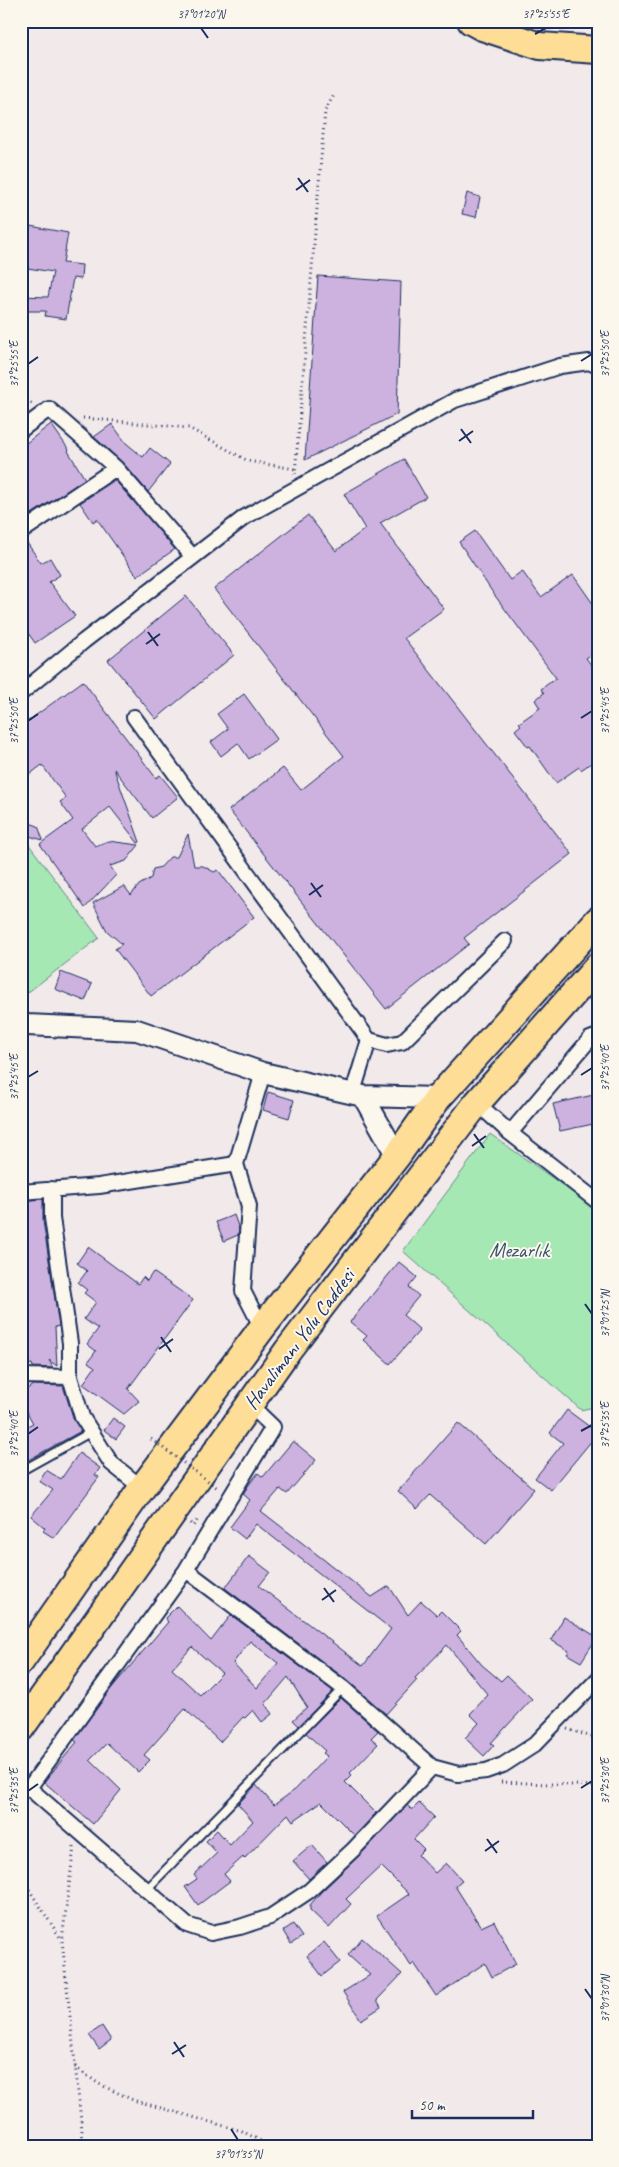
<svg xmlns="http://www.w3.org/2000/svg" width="619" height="2167" font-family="Caveat,sans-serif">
	<rect width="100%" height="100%" fill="#f2e9ea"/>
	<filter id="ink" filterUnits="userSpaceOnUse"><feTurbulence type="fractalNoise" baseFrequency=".02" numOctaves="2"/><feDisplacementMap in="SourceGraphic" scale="10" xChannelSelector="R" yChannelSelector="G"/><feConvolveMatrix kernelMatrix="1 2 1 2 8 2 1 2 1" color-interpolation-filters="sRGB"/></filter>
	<g filter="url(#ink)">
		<path fill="#a5e8b3" stroke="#608c88" d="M21 834 99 938 23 996 21 994Z
			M490 1134 598 1210V1406L581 1410 403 1251Z"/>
		<path fill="#cdb2e0" stroke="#1b2f5e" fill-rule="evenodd" d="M467 193 480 197 476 217 462 214Z
			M30 226 68 233 63 263 82 265 81 279 73 278 66 319 45 316 46 311H21V296L48 297 53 272 21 267V228L30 229Z
			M318 276 401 282 397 414 305 460Z
			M51 424 69 450 68 451 85 479 30 515 21 502V498L29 493 21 482V447Z
			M112 424 126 443 143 457 150 448 170 464 148 492 122 462 94 437Z
			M404 459 426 497 380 523 444 609 404 638 572 854 464 938 469 944 386 1009 229 810 283 768 301 790 344 756 214 589 308 515 336 551 365 529 344 494Z
			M115 480 175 549 137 576 97 519 93 522 80 503Z
			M475 531 510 580 522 571 541 597 573 575 598 611V650L586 658 598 674V758L581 770 579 767 556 783 530 746 528 747 515 730 521 725 519 723 540 708 535 700 544 693 541 689 556 678 493 593 459 542Z
			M25 540 41 563 50 558 60 575 49 582 75 616 35 643 21 623V541Z
			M186 596 234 655 156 719 108 660Z
			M83 681 156 778 160 775 178 797 152 818 114 769 140 842 138 843 110 807 82 829 95 846 108 841 139 845 126 861 110 866 116 875 85 908 40 844 73 820 60 802 66 798 42 765 21 781V726Z
			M244 694 277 739 249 759 238 743 221 756 211 742 228 729 217 714Z
			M21 820 38 826 43 840 29 836 26 834Z
			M188 834 194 866H203L214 872 218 870 254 917 151 996 115 949 122 944 107 931 93 903 124 886 131 895 139 885 151 878 153 869 161 867 170 857H177Z
			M61 972 92 984 85 1001 55 989Z
			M268 1092 294 1100 289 1118 263 1110Z
			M598 1094V1123L560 1131 553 1104Z
			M43 1199V1221L59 1326 55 1327 57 1366 49 1360 53 1368 33 1367 32 1364 21 1366V1298H25L21 1251V1201Z
			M234 1215 239 1229 238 1235 224 1241 216 1222Z
			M88 1247 138 1284 143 1277 147 1281 153 1272 193 1300 128 1389 139 1401 124 1414 83 1384 95 1367 88 1362 96 1351 87 1344 98 1329 84 1319 96 1302 84 1293 87 1290 78 1283 87 1271 77 1263Z
			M399 1262 417 1277 409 1287 419 1296 403 1315 420 1330 390 1364 363 1340 367 1336 350 1322Z
			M33 1385 63 1386 74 1420 81 1431 21 1464V1429L33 1423 21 1402V1393Z
			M567 1410 598 1433 551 1490 535 1478 563 1443 550 1433Z
			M113 1418 125 1427 116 1439 104 1430Z
			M458 1423 534 1489 486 1544 430 1495 417 1509 398 1491Z
			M293 1441 316 1460 287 1494 280 1489 261 1511 372 1597 389 1586 408 1615 421 1601 437 1615 441 1611 461 1631 457 1635 482 1665 501 1681 507 1675 532 1699 491 1743 494 1745 484 1756 465 1738 479 1723 470 1714 488 1695 447 1645 415 1678 417 1680 386 1714 348 1681 225 1588 249 1556 270 1572 259 1586 363 1666 391 1629 256 1524 245 1539 230 1527 250 1500 243 1494 248 1486 258 1473 263 1477Z
			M79 1453 100 1468 95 1475 99 1477 54 1538 43 1531 45 1528 31 1516 53 1490 39 1481 46 1470 61 1479Z
			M177 1606 211 1641 231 1615 333 1691 299 1726 293 1720 307 1707 288 1677 265 1704 272 1714 262 1722 253 1710 245 1718 243 1717 220 1742 185 1709 144 1755 150 1760 138 1772 107 1743 90 1760 121 1790 93 1824 44 1782 77 1742 74 1740 109 1691 168 1622 165 1618ZM250 1641 278 1663 257 1688 233 1663ZM192 1647 222 1673 200 1695 172 1669Z
			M564 1617 597 1637 581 1662 567 1654 569 1651 551 1640Z
			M341 1698 378 1731 371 1738 378 1744 350 1773 352 1775 345 1782 376 1813 355 1836 321 1802 293 1821 288 1814 244 1859 243 1857 224 1874 230 1881 198 1905 185 1887 197 1879 194 1875 217 1853 206 1841 217 1830 230 1845 253 1821 238 1804 256 1785 274 1805 296 1789 327 1756 323 1753 325 1751 306 1733Z
			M419 1803 434 1817 414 1839 424 1849 418 1855 435 1873 446 1863 462 1880 455 1886 481 1927 494 1921 516 1964 492 1977 485 1963 436 1996 414 1963 411 1966 377 1916 409 1894 381 1866 346 1899 351 1904 329 1928 310 1910V1905L321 1892 367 1848 407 1805 412 1810Z
			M312 1845 327 1862 309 1879 293 1861Z
			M293 1924 302 1937 291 1944 283 1931Z
			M362 1938 402 1974 377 2000 381 2007 361 2020 343 1992 370 1975 348 1955Z
			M324 1942 340 1962 322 1976 307 1956Z
			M102 2026 111 2040 99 2049 89 2035Z"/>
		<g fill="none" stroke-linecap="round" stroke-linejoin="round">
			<g stroke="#1b2f5e" stroke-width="11">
				<path id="lane" d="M21 1471 91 1432
					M146 1890 343 1688"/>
			</g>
			<g stroke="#1b2f5e" stroke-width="18">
				<path id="street" d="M21 430 49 409 116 468 193 557
					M21 532 116 468
					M21 693 84 641 245 517 455 400 560 366 589 362 598 366
					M134 717 369 1040 353 1092
					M369 1040 387 1045 402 1042 505 941
					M477 1103 510 1133 598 1202
					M510 1133 590 1039 598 1036
					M52 1189V1218L70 1343V1377L82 1417 111 1463 142 1488
					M21 1192 99 1186 236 1164
					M262 1328 243 1291 249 1206 236 1164 263 1073
					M21 1376 70 1377
					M249 1404 273 1427 186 1570 29 1788 187 1925 211 1933 240 1927 270 1917 309 1891 354 1849 432 1767
					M186 1570 343 1688 432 1767 458 1774 486 1771 503 1765 534 1745 598 1679"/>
			</g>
			<g stroke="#1b2f5e" stroke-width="24">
				<path id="secondary" d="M21 1023 27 1025 137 1030 263 1073 363 1096 438 1098
					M363 1096 397 1156"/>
			</g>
			<g stroke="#1b2f5e" stroke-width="30">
				<path id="highway" d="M471 21 482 27 540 46 598 50
					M21 1661 142 1488 262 1328 397 1156 438 1098 598 920
					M21 1728 288 1350 477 1103 598 966"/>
			</g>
			<path stroke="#1b2f5e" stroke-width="3" stroke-dasharray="1 4" stroke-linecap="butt" d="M21 400 34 404
				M83 418 189 428 248 461 295 469
				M295 474 325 111 334 95
				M190 1523 193 1526 199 1518
				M567 1729 598 1739
				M501 1782 598 1786
				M74 1847 62 1940 82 2130 81 2146
				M21 1877 61 1939
				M75 2067 99 2084 133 2100 242 2131 270 2146"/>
			<use href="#lane" stroke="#fbf7ec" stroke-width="7"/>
			<use href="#street" stroke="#fbf7ec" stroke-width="14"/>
			<use href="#secondary" stroke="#fbf7ec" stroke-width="20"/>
			<use href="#highway" stroke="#fedd96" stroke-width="26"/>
			<path stroke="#1b2f5e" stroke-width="3" stroke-dasharray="1 4" stroke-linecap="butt" d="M151 1439 219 1489"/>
		</g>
	</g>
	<path fill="none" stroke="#1b2f5e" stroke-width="2" d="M201 28 208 38M535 34 546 28M298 178 308 192M296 190 310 180M581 361 592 354M28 364 38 357M461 429 471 443M459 441 473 431M148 632 158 646M146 644 160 634M581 718 592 711M28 721 38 714M311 883 321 897M309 895 323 885M581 1075 592 1068M28 1077 38 1071M474 1134 484 1148M472 1146 486 1136M585 1304 592 1314M161 1337 171 1352M159 1349 173 1339M581 1431 592 1425M28 1434 38 1427M324 1588 334 1602M322 1600 336 1590M581 1788 592 1781M28 1791 38 1784M487 1839 497 1853M485 1851 499 1841M585 1989 592 1999M174 2042 184 2057M172 2054 186 2045M231 2129 238 2140"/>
	<g text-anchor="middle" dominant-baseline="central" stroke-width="4" stroke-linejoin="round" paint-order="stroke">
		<g font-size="21" fill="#37546f" stroke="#fbf7ec">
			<text x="519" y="1250">Mezarlık</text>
		</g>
		<g font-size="21" fill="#1b2f5e" stroke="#fbf7ec">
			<text transform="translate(299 1339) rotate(-53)">Havalimanı Yolu Caddesi</text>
		</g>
	</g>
	<rect width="619" height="2167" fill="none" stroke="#fbf7ec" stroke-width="55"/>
	<path d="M412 2110v8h121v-8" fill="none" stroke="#1b2f5e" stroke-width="2.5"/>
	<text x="419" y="2110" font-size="15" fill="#1b2f5e" stroke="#fbf7ec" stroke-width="4" paint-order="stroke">50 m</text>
	<rect x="28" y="28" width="564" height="2112" fill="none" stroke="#1b2f5e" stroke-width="2"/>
	<g font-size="12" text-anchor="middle" fill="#1b2f5e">
		<text x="201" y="18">37°01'20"N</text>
		<text x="546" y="18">37°25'55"E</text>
		<text transform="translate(605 354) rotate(-90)" y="4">37°25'50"E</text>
		<text transform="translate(14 364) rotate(-90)" y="4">37°25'55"E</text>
		<text transform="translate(605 711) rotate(-90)" y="4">37°25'45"E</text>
		<text transform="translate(14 721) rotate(-90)" y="4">37°25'50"E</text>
		<text transform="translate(605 1068) rotate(-90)" y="4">37°25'40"E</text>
		<text transform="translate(14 1077) rotate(-90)" y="4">37°25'45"E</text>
		<text transform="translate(605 1314) rotate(-90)" y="4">37°01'25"N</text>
		<text transform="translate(605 1425) rotate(-90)" y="4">37°25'35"E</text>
		<text transform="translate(14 1434) rotate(-90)" y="4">37°25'40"E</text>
		<text transform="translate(605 1781) rotate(-90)" y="4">37°25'30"E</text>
		<text transform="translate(14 1791) rotate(-90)" y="4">37°25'35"E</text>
		<text transform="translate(605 1999) rotate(-90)" y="4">37°01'30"N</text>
		<text x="238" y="2158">37°01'35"N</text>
	</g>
</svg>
